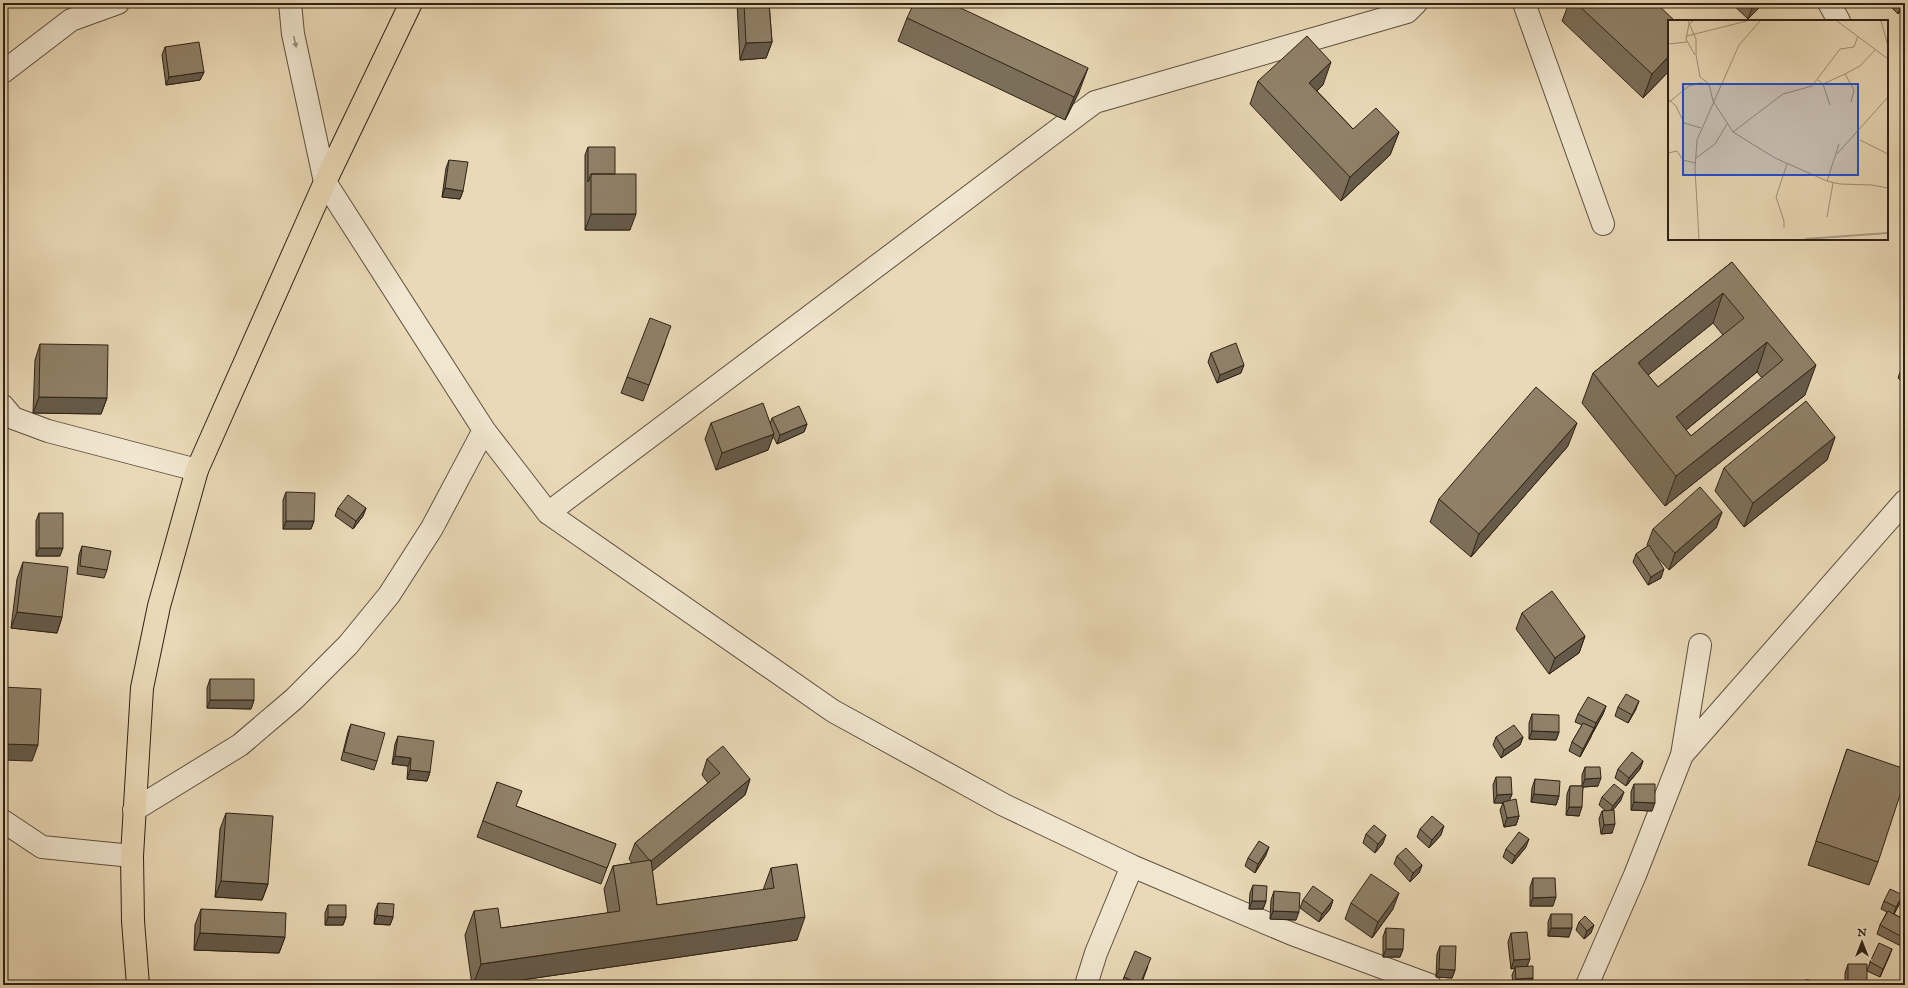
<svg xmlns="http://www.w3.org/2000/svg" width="1908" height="988" font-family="'IM FELL English',serif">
	<rect width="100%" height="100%" fill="#ead9b7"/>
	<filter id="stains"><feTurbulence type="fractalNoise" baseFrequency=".005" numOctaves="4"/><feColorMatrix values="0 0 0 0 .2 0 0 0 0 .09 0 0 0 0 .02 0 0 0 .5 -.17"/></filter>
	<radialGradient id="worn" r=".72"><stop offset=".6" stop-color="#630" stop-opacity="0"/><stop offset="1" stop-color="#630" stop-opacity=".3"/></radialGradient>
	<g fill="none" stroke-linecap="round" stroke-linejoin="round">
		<g stroke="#5d503e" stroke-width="24">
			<path id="minor" d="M290 3 293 34 325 182 484 430 548 513 833 711 1004 805 1132 866 1292 934 1430 985
				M1524 3 1603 224
				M1829 3 1839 21
				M3 72 71 20 118 3
				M3 406 13 418 48 431 197 470
				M548 513 1095 102 1407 12 1416 3
				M1682 755 1905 501
				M134 810 240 745 294 699 348 645 389 595 432 528 484 430
				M3 821 42 847 132 856
				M1086 985 1096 953 1132 866
				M1587 985 1635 875 1682 755 1700 645"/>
		</g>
		<g stroke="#2e2215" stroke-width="24">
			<path id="trunk" d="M138 985 133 921 132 856 142 688 159 606 197 470 325 182 411 3"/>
		</g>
		<use href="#minor" stroke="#f1e6d0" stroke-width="22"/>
		<use href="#trunk" stroke="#ead9b7" stroke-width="22"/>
	</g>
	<path fill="#7c6f5a" stroke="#2e2215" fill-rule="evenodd" d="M737 3H769L772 42 766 58 740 60Z
		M1569 3H1656L1669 71 1643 98 1562 21Z
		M1731 3H1764L1748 19Z
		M1887 3H1905V7L1898 14Z
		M907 18 1079 92 1065 120 898 41Z
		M165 47 204 72 200 80 166 85 162 55Z
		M1258 81 1323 85 1317 91 1353 129 1399 132 1390 155 1341 201 1250 104Z
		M588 147 615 174 630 230H585V155Z
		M449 160 463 191 460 199 442 197 446 168Z
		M1732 262 1805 395 1665 506 1582 403 1593 373ZM1713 323 1723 335 1658 387 1648 375ZM1757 372 1762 378 1691 436 1686 430Z
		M665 343 643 401 621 393 627 377Z
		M40 344 107 398 101 414 33 413 35 360Z
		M1211 353 1241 373 1217 383 1208 362Z
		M1905 360V385L1898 378 1904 361Z
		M772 418 807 424 804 432 777 444 773 436 768 450 716 470 705 439 711 423 770 424Z
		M1835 437 1827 460 1744 527 1715 491 1724 468Z
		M1568 446 1471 557 1430 522 1439 499Z
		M286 492 314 521 311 529H283V500Z
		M338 508H366L363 516 353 529 335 516Z
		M1722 512 1716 528 1669 570 1654 554 1661 578 1648 585 1633 562 1636 554 1648 546 1647 545 1653 529Z
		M39 513 60 556H36V521Z
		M82 546 107 570 104 578 77 574 79 555Z
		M23 562 62 617 57 633 11 628 17 579Z
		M1522 613 1585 636 1579 653 1549 674 1516 629Z
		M210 679 254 700 251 709 207 708V688Z
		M1606 706 1603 714 1580 757 1569 751 1572 742 1582 725 1575 722 1578 714Z
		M1618 707 1636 709 1628 723 1615 716Z
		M1532 714 1559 732 1556 740 1529 739V723Z
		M351 724 377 761 374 770 341 760 348 732Z
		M398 736 430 772 427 781 407 779 408 766 392 764 395 744Z
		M1496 737H1523L1520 745 1501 758 1493 745Z
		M1847 749 1878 862 1869 885 1808 865Z
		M707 759 750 779 745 795 652 871 657 905 763 890 771 868 797 940 487 985H472L465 935 474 911 501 928 608 913 604 889 613 866 632 863 629 859 635 843 708 783 702 775Z
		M1643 761 1640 769 1626 786 1615 778 1618 769Z
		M1585 767 1598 786 1583 787 1579 816 1566 815 1567 794 1570 786H1582V775Z
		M1496 777 1512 794 1509 800 1519 816 1516 825 1504 827 1500 810 1503 803H1494L1493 785Z
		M1535 779 1559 796 1556 805 1531 802 1532 788Z
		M497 782 516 806 616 844 601 884 477 837Z
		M1634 784 1652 811 1631 810V792Z
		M1602 797 1621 800 1613 810 1612 833 1601 834 1599 819 1602 811H1606L1599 805Z
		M226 813 268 884 262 900 215 897 220 829Z
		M1420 829 1441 835 1429 848 1417 837Z
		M1366 834 1383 843 1375 853 1363 843Z
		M1526 847 1512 864 1503 857 1506 849Z
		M1266 855 1255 873 1245 866 1248 858Z
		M1397 856 1422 865 1419 873 1410 882 1394 864Z
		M1533 878 1553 906H1530V887Z
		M1253 885 1266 901 1263 909H1249L1250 893Z
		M1274 891 1296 920 1270 919 1271 900Z
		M1303 900H1333L1330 909 1319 922 1300 908Z
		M1884 901 1900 903 1894 914 1905 920V937L1901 946 1877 934 1880 925 1887 912 1881 909Z
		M378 903 393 917 390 925 374 924 375 911Z
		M1351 903 1393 909 1372 938 1345 919Z
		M328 905 346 917 343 925H325V913Z
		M201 909 285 937 279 953 194 950 195 925Z
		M1551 914 1569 937 1548 936V922Z
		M1579 922 1591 933 1584 939 1576 930Z
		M1386 928 1403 949 1400 957H1383V937Z
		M1511 933 1528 966 1531 985H1513L1512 975 1515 968 1511 969 1508 942Z
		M1440 946 1455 970 1452 978 1436 977 1437 954Z
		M1892 949 1880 977 1867 971 1870 962Z
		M1848 964 1867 985H1803L1805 980 1845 983V973Z
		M1148 966 1141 985H1121L1124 977Z"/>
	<path fill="#655a4a" stroke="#2e2215" d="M1754 3H1764L1748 19Z
		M1902 3H1905V7L1898 14Z
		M772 42 766 58 740 60 746 43Z
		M1669 56V71L1643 98 1652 74Z
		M1331 62 1323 85 1300 106 1309 83Z
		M1088 68 1079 92 1065 120 1074 97Z
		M204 72 200 80 166 85 169 77Z
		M1399 132 1390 155 1341 201 1350 177Z
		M445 188 463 191 460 199 442 197Z
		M591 214H636L630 230H585Z
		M1723 293 1713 323 1627 392 1638 363Z
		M1767 342 1757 372 1665 447 1676 417Z
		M1244 365 1241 373 1217 383 1220 375Z
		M1816 365 1805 395 1665 506 1676 476Z
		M39 397 107 398 101 414 33 413Z
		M1577 423 1568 446 1471 557 1479 534Z
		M807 424 804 432 777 444 780 435Z
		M774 434 768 450 716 470 722 453Z
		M1835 437 1827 460 1744 527 1753 503Z
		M366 508 363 516 353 529 356 521Z
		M1722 512 1716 528 1669 570 1675 553Z
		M286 521H314L311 529H283Z
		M39 548H63L60 556H36Z
		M1664 569 1661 578 1648 585 1651 577Z
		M17 612 62 617 57 633 11 628Z
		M1585 636 1579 653 1549 674 1555 658Z
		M210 700H254L251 709 207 708Z
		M1639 701 1636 709 1628 723Z
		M1606 706 1603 714 1593 732 1596 723Z
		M1594 728 1591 737 1580 757 1583 749Z
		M1532 731 1559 732 1556 740 1529 739Z
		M1523 737 1520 745 1501 758 1504 750Z
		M3 744 38 745 32 761 3 760Z
		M395 756 411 758 408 766 392 764Z
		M1643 761 1640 769 1626 786 1629 778Z
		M410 770 430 772 427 781 407 779Z
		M1601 778 1598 786 1582 787 1585 779Z
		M750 779 745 795 644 878 650 861Z
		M1624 792 1621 800 1610 814 1613 806Z
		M1512 794 1509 802H1503V803H1494L1497 795Z
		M1534 794 1559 796 1556 805 1531 802Z
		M1634 802 1655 803 1652 811 1631 810Z
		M1569 807H1582L1579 816 1566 815Z
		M1519 816 1516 825 1504 827 1507 818Z
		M1615 824 1612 833 1601 834 1604 825Z
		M1444 826 1441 835 1429 848 1432 840Z
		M1386 835 1383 843 1375 853 1378 844Z
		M1529 839 1526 847 1512 864 1515 856Z
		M1269 847 1266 855 1255 873 1258 864Z
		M1422 865 1419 873 1410 882 1413 873Z
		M221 881 268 884 262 900 215 897Z
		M1399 893 1393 909 1372 938 1378 922Z
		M1903 895 1900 903 1893 916 1896 907Z
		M1556 897 1553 906H1530L1533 898Z
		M1333 900 1330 909 1319 922 1322 914Z
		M1252 901H1266L1263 909H1249Z
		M1273 911 1299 912 1296 920 1270 919Z
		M377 915 393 917 390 925 374 924Z
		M328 917H346L343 925H325Z
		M805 917 797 940 487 985H473L481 964Z
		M1594 925 1591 933 1584 939 1587 931Z
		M1551 928H1572L1569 937 1548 936Z
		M200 933 285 937 279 953 194 950Z
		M1905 935V937L1901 946 1904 938Z
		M1386 949H1403L1400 957H1383Z
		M1892 949 1889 957 1880 977 1883 969Z
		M1530 959 1527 967H1515V968L1511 969 1514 960Z
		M1439 969 1455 970 1452 978 1436 977Z
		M1533 978 1531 985H1514L1516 979Z"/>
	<path fill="#908169" stroke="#2e2215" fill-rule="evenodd" d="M744 3H769L772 42 746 43Z
		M914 3H950L1088 68 1074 97 907 18Z
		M1576 3H1656L1675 21H1669V56L1652 74Z
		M1307 36 1331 62 1309 83 1353 129 1376 108 1399 132 1350 177 1258 81Z
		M199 42 204 72 169 77 165 47Z
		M588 147H615V174H591L588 182Z
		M449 160 468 162 463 191 445 188Z
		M591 174H636V214H591Z
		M1732 262 1816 365 1676 476 1593 373ZM1723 293 1744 318 1658 387 1638 363ZM1767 342 1783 360 1691 436 1676 417Z
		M650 318 671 326 649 385 627 377Z
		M1236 343 1244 365 1220 375 1211 353Z
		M40 344 108 345 107 398 39 397Z
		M1536 387 1577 423 1479 534 1439 499Z
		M1806 401 1835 437 1753 503 1724 468Z
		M763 403 774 434 722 453 711 423Z
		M799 406 807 424 780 435 772 418Z
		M1700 487 1722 512 1675 553 1653 529Z
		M286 492 315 493 314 521H286Z
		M348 495 366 508 356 521 338 508Z
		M39 513H63V548H39Z
		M1649 545 1664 569 1651 577 1636 554Z
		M82 546 111 551 107 570 80 566Z
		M23 562 68 567 62 617 17 612Z
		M1552 591 1585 636 1555 658 1522 613Z
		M210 679H254V700H210Z
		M3 687 41 689 38 745 3 744Z
		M1626 694 1639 701 1632 715 1618 707Z
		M1588 697 1606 706 1596 723 1578 714Z
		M1532 714 1559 715V732L1532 731Z
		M1583 723 1594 728 1583 749 1572 742Z
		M351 724 385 733 377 761 344 752Z
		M1514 725 1523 737 1504 750 1496 737Z
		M398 736 434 741 430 772 410 770 411 758 395 756Z
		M723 746 750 779 651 861H650L635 843 720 773 707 759Z
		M1847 749 1905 769V780L1878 862 1816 841Z
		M1632 752 1643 761 1629 778 1618 769Z
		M1585 767H1600L1601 778 1585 779Z
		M1496 777H1511L1512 794 1497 795Z
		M1535 779 1560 781 1559 796 1534 794Z
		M497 782 522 791 516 806 616 844 607 868 483 821Z
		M1614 784 1624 792 1613 806 1602 797Z
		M1634 784H1655V803L1634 802Z
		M1570 786H1583L1582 807H1569Z
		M1516 799 1519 816 1507 818 1503 802Z
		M1614 810 1615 824 1604 825 1602 811Z
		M226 813 273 816 268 884 221 881Z
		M1432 816 1444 826 1432 840 1420 829Z
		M1374 825 1386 835 1378 844 1366 834Z
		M1519 832 1529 839 1515 856 1506 849Z
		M1259 841 1269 847 1258 864 1248 858Z
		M1406 848 1422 865 1413 873 1397 856Z
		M651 860 657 905 774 888 771 868 797 864 805 917 481 964 474 911 498 908 501 928 620 911 613 866Z
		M1371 874 1399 893 1378 922 1351 903Z
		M1533 878H1555L1556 897 1533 898Z
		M1253 885 1267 886 1266 901H1252Z
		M1313 886 1333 900 1322 914 1303 900Z
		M1890 889 1903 895 1896 907 1884 901Z
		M1274 891 1300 893 1299 912 1273 911Z
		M378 903 394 904 393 917 377 915Z
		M328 905H346V917H328Z
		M201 909 286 913 285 937 200 933Z
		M1888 911 1905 920V935L1904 938 1880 925Z
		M1551 914H1572V928H1551Z
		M1585 916 1594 925 1587 931 1579 922Z
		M1386 928 1404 929 1403 949H1386Z
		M1527 932 1530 959 1514 960 1511 933Z
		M1879 943 1892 949 1883 969 1870 962Z
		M1440 946H1456L1455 970 1439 969Z
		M1135 951 1151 958 1140 984 1124 977Z
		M1848 964H1867V985H1857V984L1848 983Z
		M1533 966V978L1516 979 1515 967Z
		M1805 980 1857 984V985H1804Z"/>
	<defs><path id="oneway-solid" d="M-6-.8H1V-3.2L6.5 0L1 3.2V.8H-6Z"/></defs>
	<use fill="#998e7c" href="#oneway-solid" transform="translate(295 42) rotate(77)"/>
	<g transform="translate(1668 20)">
		<rect width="220" height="220" fill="#ead9b7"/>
		<path fill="none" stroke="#aa9b80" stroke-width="2" d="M137 219 220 213"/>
		<path fill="none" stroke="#9f9076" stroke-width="1" d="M20 1 28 19V35L32 57 41 64 45 81 65 112 107 138 159 161 172 164 204 165 220 168M25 1 21 4 18 19 27 35M169 1 220 39M213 1 220 26M19 16 79 1M0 24 19 22M177 54 186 70 183 82M150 60 155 64 177 54 192 46 208 29M155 64 162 85M0 79 8 86 16 103 33 108M0 83 21 66 31 63 53 65M65 112 115 74 144 66 172 29 186 27 190 16M192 120 220 134M0 133 9 131 15 140 27 143M169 134 220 77M28 138 47 124 59 104M159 161 171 124M159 197 165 163M116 208V201L108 177 119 144M31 219 27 149 29 120 71 25 92 1"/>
		<path fill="#1d4ed8" fill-opacity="0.15" stroke="#1d4ed8" stroke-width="2" d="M15 64H190V155H15Z"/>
		<rect width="220" height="220" fill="none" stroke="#2e2215" stroke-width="2"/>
	</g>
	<rect width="1908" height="988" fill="none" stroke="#ead9b7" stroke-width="16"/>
	<rect x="4" y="4" width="1900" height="980" fill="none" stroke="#2e2215" stroke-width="2"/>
	<rect x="8" y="8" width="1892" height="972" fill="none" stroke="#2e2215"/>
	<g transform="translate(1862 942)" stroke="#f1e6d0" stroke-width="3" paint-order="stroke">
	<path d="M0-3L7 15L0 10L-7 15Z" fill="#2e2215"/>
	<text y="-6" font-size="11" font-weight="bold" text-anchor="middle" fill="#2e2215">N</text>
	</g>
	<rect width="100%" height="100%" filter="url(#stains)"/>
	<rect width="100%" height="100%" fill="url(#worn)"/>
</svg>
